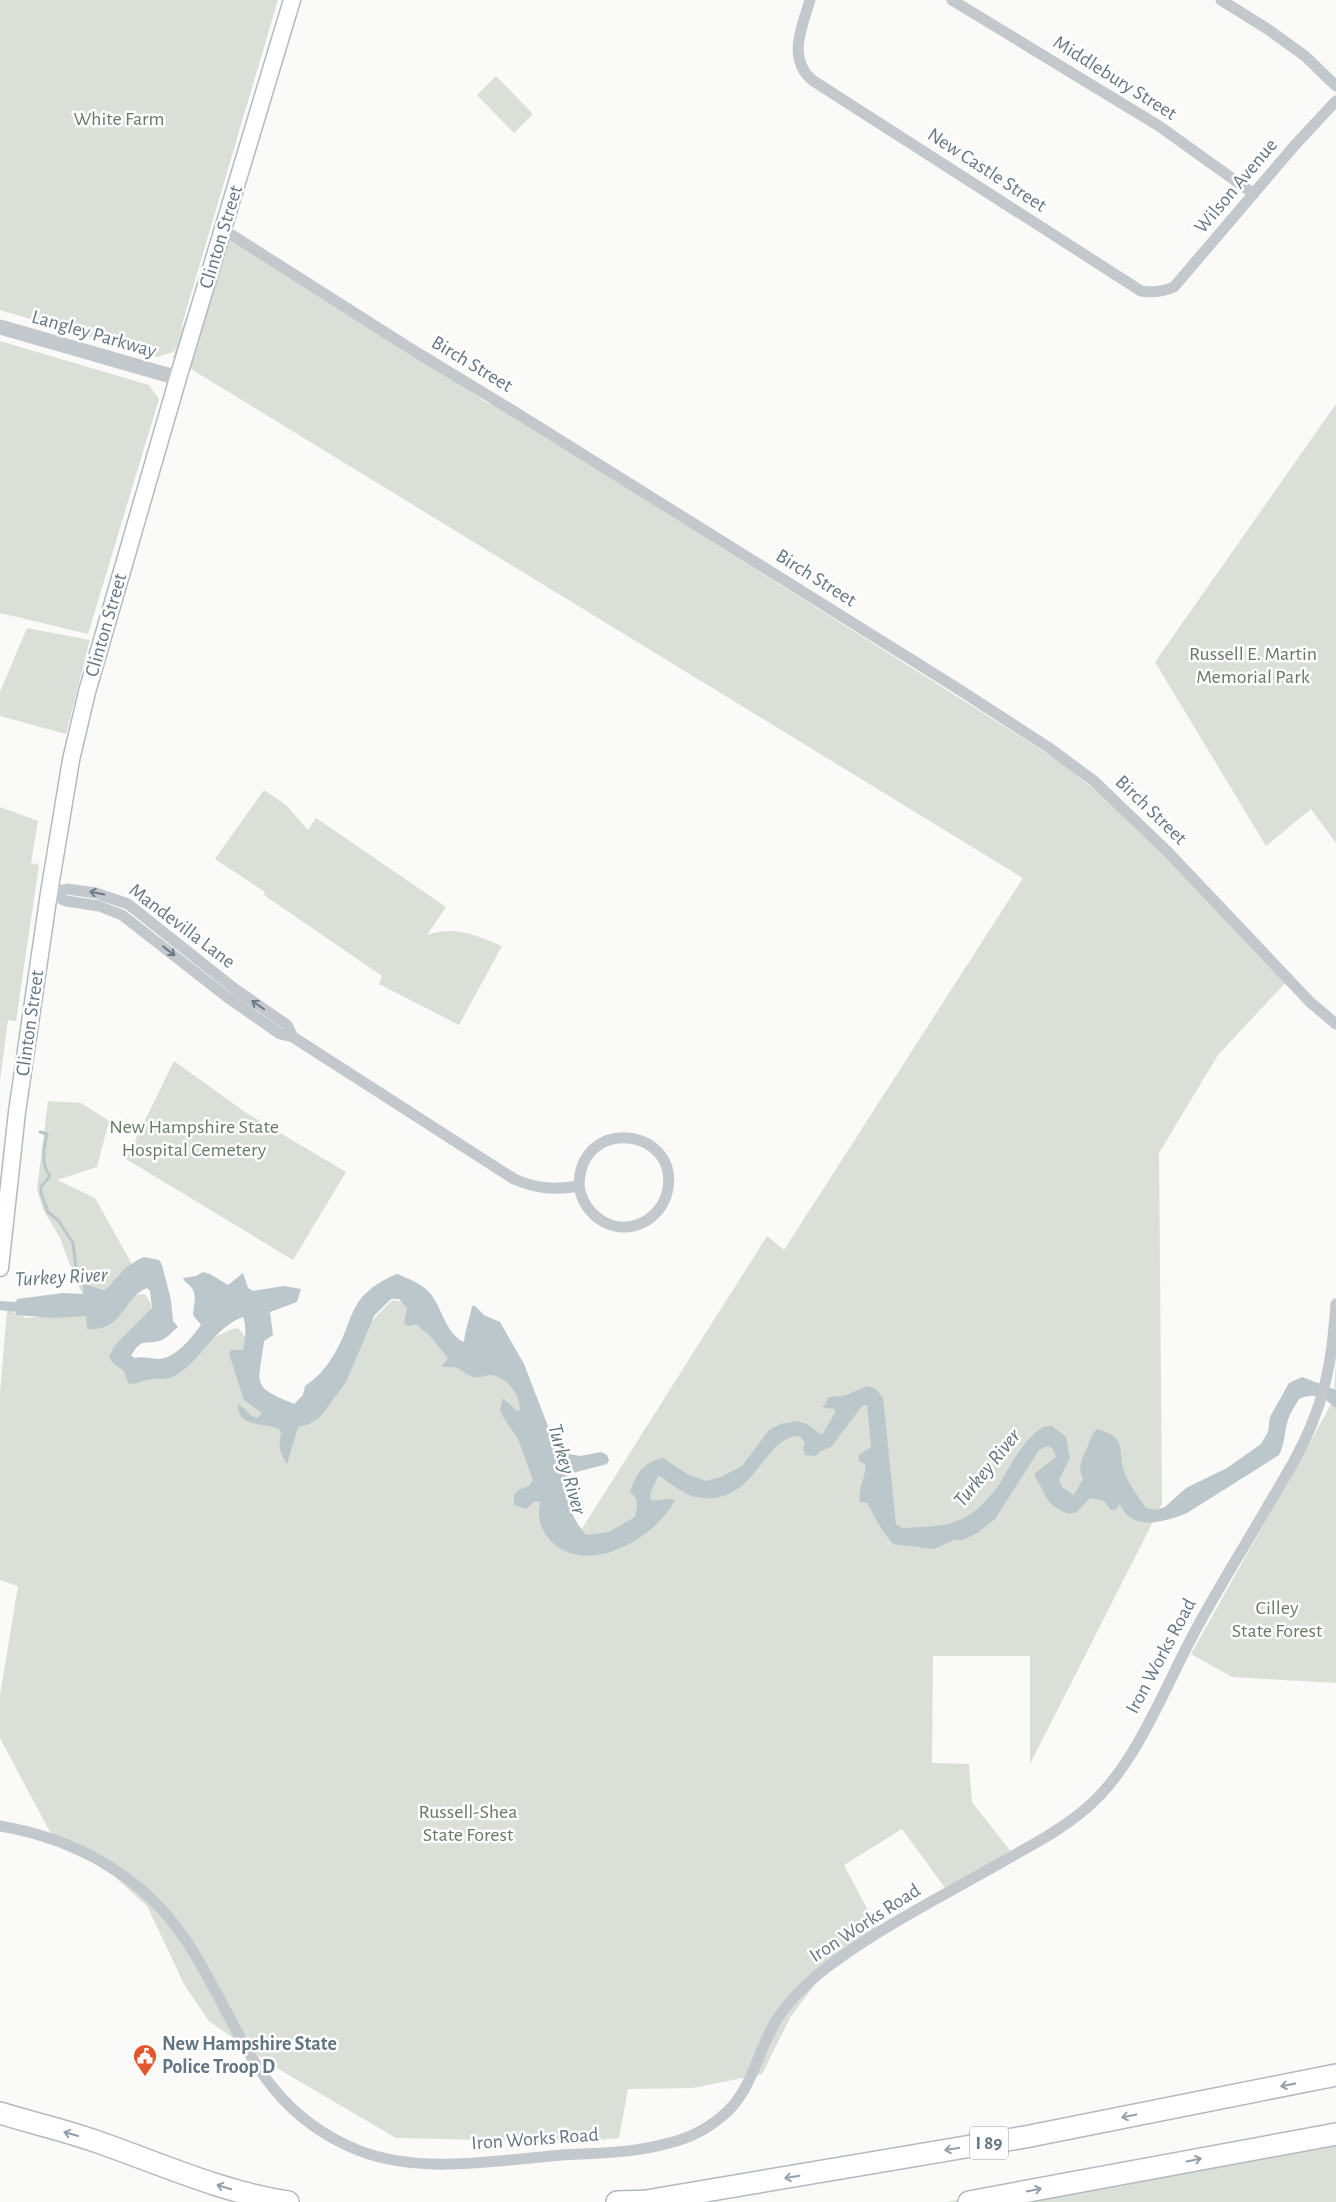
<svg xmlns="http://www.w3.org/2000/svg" width="1336" height="2202" font-family="'Alegreya Sans',sans-serif">
	<rect width="100%" height="100%" fill="#fafaf8"/>
	<path fill="#dadfd7" d="M0 0H278L180 331 226 238 410 352 489 404 491 402 1078 773 1077 776C1154 832 1221 912 1287 981L1218 1055 1159 1153 1162 1504 1030 1764V1656H933L932 1763 969 1764 972 1802 1016 1858 951 1896 902 1829 844 1865 881 1935 818 1980 790 2018 762 2074 693 2088 628 2089 619 2138 580 2142 396 2138 270 2064 209 2021 185 1986 147 1906 115 1877 50 1832 0 1738V1695L18 1586 0 1580V1393L7 1309 26 1318 110 1311 134 1295 145 1294 151 1304 152 1311 128 1333 132 1361 147 1364 172 1357 232 1329 238 1328 248 1340 243 1365 273 1413 337 1390 371 1322 392 1300 404 1302 505 1372 527 1412 578 1535 767 1236 784 1250 1023 878 173 358 176 345 173 352 157 357 0 310Z
		M496 76 533 114 514 133 477 95Z
		M0 341 149 385 159 399 88 634 0 613Z
		M1336 404V843L1311 809 1266 846 1155 662Z
		M27 628 90 640 66 734 0 716V692Z
		M264 790 286 805 308 830 316 818 446 907 427 935C453 925 477 935 502 946L459 1025 379 984 382 976 264 895 265 892 215 859Z
		M0 807 38 821 31 863 39 865 16 1021 8 1020 0 1081Z
		M174 1061 248 1114 346 1172 293 1260 126 1159Z
		M48 1101 81 1103 109 1121 97 1167 57 1180 95 1198 132 1264 118 1275 110 1287 104 1290 82 1283 83 1295 74 1276 60 1238 43 1209 37 1189Z
		M1336 1355V1683L1232 1677 1191 1654 1334 1399Z
		M1336 2132V2202H946Z"/>
	<path fill="#bbc7cb" d="M144 1257 159 1260 162 1265 171 1300 173 1321 178 1327C173 1331 168 1337 162 1340 146 1346 142 1336 131 1356L135 1358C144 1356 150 1359 159 1359 176 1358 191 1338 201 1325L193 1315C193 1307 198 1294 191 1287 188 1283 185 1283 183 1278L196 1276 203 1272 210 1274 228 1285 243 1273 248 1288 253 1291 284 1286 301 1289 297 1302 270 1312 273 1335 264 1341C259 1384 249 1386 294 1404L303 1395 305 1386C325 1373 338 1351 346 1329 350 1319 353 1310 359 1301 369 1288 382 1280 397 1274 407 1278 420 1283 428 1291 442 1305 445 1334 464 1342 465 1330 470 1318 472 1306H475L484 1315 500 1322 524 1364 556 1447 564 1453 580 1456 601 1452 607 1455 609 1460 607 1464 569 1474 562 1480C567 1501 572 1519 586 1535L609 1532 635 1517C638 1507 639 1499 630 1492 637 1473 642 1463 663 1458L687 1474 706 1481 721 1477 742 1466 769 1430 781 1424 797 1421 807 1424 822 1435 836 1411 834 1409 822 1407 826 1403 828 1397 844 1396 867 1386 876 1389 883 1398 896 1524 902 1528C940 1526 963 1528 989 1497 994 1491 1000 1485 1003 1478 1013 1460 1025 1439 1043 1427L1052 1426 1066 1437 1070 1458 1059 1480 1062 1487 1074 1495 1083 1479C1077 1465 1082 1460 1088 1446 1091 1439 1091 1434 1097 1429 1130 1439 1116 1450 1125 1474 1130 1487 1139 1497 1146 1508L1156 1510 1165 1507 1186 1488 1227 1468 1261 1444 1268 1432 1270 1417 1289 1383 1302 1377 1336 1390V1408C1323 1397 1315 1392 1299 1399 1295 1406 1290 1413 1288 1420 1284 1432 1285 1444 1279 1455L1187 1513C1165 1522 1131 1532 1120 1504L1115 1510H1111L1104 1501 1090 1498 1077 1512 1069 1514 1059 1510 1049 1502 1034 1474 1056 1457 1053 1449 1048 1446 1039 1450 995 1519 977 1533 963 1540H954L934 1549 893 1544 882 1530 867 1503 860 1502C857 1488 867 1477 865 1464L859 1461V1455L871 1447 867 1405 862 1406 831 1447 820 1451 816 1456 805 1455 803 1448 805 1443 800 1436C762 1435 756 1509 695 1497 683 1494 669 1482 658 1475 656 1484 648 1491 651 1500 660 1502 666 1497 675 1500 656 1538 587 1578 551 1541 540 1529 537 1518 540 1502L535 1501 526 1509 514 1505V1495L518 1490 529 1486 533 1480 518 1439 502 1415 500 1409 503 1398 517 1411 520 1410C520 1394 506 1375 489 1375 484 1376 479 1378 474 1377 468 1376 463 1370 457 1368 452 1366 447 1368 442 1366L448 1358 430 1336 416 1324 410 1326 404 1324 407 1308 399 1299H391L374 1316 346 1382 320 1417 309 1424 298 1427 287 1464C280 1453 278 1446 281 1433L279 1429C266 1423 234 1427 239 1404L252 1416 257 1418 262 1413 244 1400 229 1354 231 1350H243C245 1341 247 1325 243 1317 213 1328 202 1360 176 1375 167 1381 157 1377 146 1380 140 1382 135 1385 128 1383L124 1371 114 1364 109 1357 115 1345 152 1308 150 1291 147 1288C122 1298 124 1332 87 1329L86 1316 54 1318 16 1315V1312L0 1310V1301L16 1302 17 1299 63 1293 83 1294 82 1283 104 1290C111 1286 113 1281 118 1276 124 1268 135 1261 144 1257Z"/>
	<g fill="none" stroke-linecap="round" stroke-linejoin="round">
		<path stroke="#bbc7cb" stroke-width="3" d="M40 1132 47 1134C44 1146 41 1166 50 1176L41 1187V1193L48 1212 58 1220 73 1243 76 1267 85 1286"/>
		<g stroke="#b3babf" stroke-width="19">
			<path id="secondary" d="M0 1268 17 1112 49 893 71 760 87 692 178 378 292 0"/>
		</g>
		<g stroke="#b4b9bd" stroke-width="24">
			<path id="motorway" d="M0 2113C32 2123 64 2130 95 2141 159 2163 221 2192 288 2202
				M617 2202 653 2201
				M640 2202 1025 2137 1336 2075
				M969 2202 1336 2134"/>
		</g>
		<path stroke="#c3c8cc" stroke-width="11" d="M810 0C802 27 787 58 812 80L1141 291C1153 293 1162 292 1174 287L1295 145 1336 101
			M952 0 1159 126 1254 194
			M1221 0 1266 28 1305 56 1336 86
			M224 230 408 347 515 412 952 685 1048 747 1094 781 1168 852 1310 1002 1336 1024
			M49 893 66 901 99 906 122 915 227 997 280 1034 293 1037 514 1179C537 1189 555 1190 579 1186 580 1113 683 1129 667 1193 664 1205 655 1216 644 1222 614 1237 584 1216 579 1186
			M49 893 67 889 96 893 128 904 235 989 287 1025 293 1037
			M0 1826C75 1839 142 1875 185 1939 241 2023 255 2110 360 2151 424 2175 497 2160 563 2155 598 2153 635 2153 669 2143 691 2138 712 2126 728 2111 750 2089 756 2060 769 2034 781 2008 803 1986 826 1968 883 1925 947 1894 1009 1858 1034 1844 1060 1830 1083 1811 1137 1768 1166 1682 1200 1622 1222 1582 1246 1544 1269 1504 1285 1477 1303 1448 1314 1418 1329 1381 1333 1344 1336 1304"/>
		<path stroke="#c3c8cc" stroke-width="15" d="M0 327 178 378"/>
		<use href="#secondary" stroke="#fff" stroke-width="16"/>
		<use href="#motorway" stroke="#fff" stroke-width="21"/>
	</g>
	<defs><path id="oneway-shaft" d="M-6 0H5M1.5-3L5.5 0L1.5 3" fill="none" stroke-width="1.6" stroke-linecap="round" stroke-linejoin="round" transform="scale(1.25)"/></defs>
	<g stroke="#6a7a87">
		<use href="#oneway-shaft" transform="translate(97 893) rotate(-169)"/>
		<use href="#oneway-shaft" transform="translate(169 951) rotate(38)"/>
		<use href="#oneway-shaft" transform="translate(258 1005) rotate(-145)"/>
	</g>
	<g stroke="#939fa8">
		<use href="#oneway-shaft" transform="translate(1288 2085) rotate(169)"/>
		<use href="#oneway-shaft" transform="translate(1129 2116) rotate(169)"/>
		<use href="#oneway-shaft" transform="translate(71 2134) rotate(-164)"/>
		<use href="#oneway-shaft" transform="translate(952 2149) rotate(170)"/>
		<use href="#oneway-shaft" transform="translate(1194 2160) rotate(-11)"/>
		<use href="#oneway-shaft" transform="translate(792 2177) rotate(170)"/>
		<use href="#oneway-shaft" transform="translate(224 2187) rotate(-163)"/>
		<use href="#oneway-shaft" transform="translate(1034 2190) rotate(-11)"/>
	</g>
	<defs>
		<g id="civic-pin" transform="scale(1.25)"><path d="M0 17L-7.5 6A9.5 9.5 0 1 1 7.5 6Z" fill="#e4572e" stroke="#fff"/><path d="M-.6-6.5H3V-4.5H.6V-3L4-1V1h2V6H-6V1h2V-1L-.6-3ZM-1.2 2.5V6h2.4V2.5Z" fill="#fff"/></g>
	</defs>
	<g fill-rule="evenodd">
		<use href="#civic-pin" x="145" y="2056"/>
	</g>
	<g text-anchor="middle" dominant-baseline="central" stroke-width="5" stroke-linejoin="round" paint-order="stroke">
		<rect fill="#fff" stroke="#939fa8" stroke-width="1" x="970" y="2126.5" width="38" height="33" rx="4"/>
		<g font-size="19" font-weight="bold" fill="#657683">
			<text x="989" y="2143">I 89</text>
		</g>
		<g font-size="20" fill="#657683" stroke="#fff">
			<text transform="translate(1115 78) rotate(32)">Middlebury Street</text>
			<text transform="translate(987 170) rotate(33)">New Castle Street</text>
			<text transform="translate(1236 186) rotate(-50)">Wilson Avenue</text>
			<text transform="translate(221 237) rotate(-73)">Clinton Street</text>
			<text transform="translate(94 334) rotate(16)">Langley Parkway</text>
			<text transform="translate(472 364) rotate(31)">Birch Street</text>
			<text transform="translate(816 578) rotate(32)">Birch Street</text>
			<text transform="translate(106 625) rotate(-74)">Clinton Street</text>
			<text transform="translate(1151 810) rotate(44)">Birch Street</text>
			<text transform="translate(182 926) rotate(37)">Mandevilla Lane</text>
			<text transform="translate(30 1023) rotate(-82)">Clinton Street</text>
			<text transform="translate(1161 1656) rotate(-62)">Iron Works Road</text>
			<text transform="translate(865 1923) rotate(-33)">Iron Works Road</text>
			<text transform="translate(535 2139) rotate(-4)">Iron Works Road</text>
		</g>
		<g font-size="20" fill="#687a64" stroke="#fff">
			<text x="119" y="119">White Farm</text>
			<text x="1253" y="654">Russell E. Martin<tspan x="1253" dy="23">Memorial Park</tspan></text>
			<text x="194" y="1127">New Hampshire State<tspan x="194" dy="23">Hospital Cemetery</tspan></text>
			<text x="1277" y="1608">Cilley<tspan x="1277" dy="23">State Forest</tspan></text>
			<text x="468" y="1812">Russell-Shea<tspan x="468" dy="23">State Forest</tspan></text>
		</g>
		<g font-size="20" font-weight="bold" fill="#657683" stroke="#fff" text-anchor="start">
			<text x="162" y="2044">New Hampshire State<tspan x="162" dy="23">Police Troop D</tspan></text>
		</g>
		<g font-size="21" font-style="italic" fill="#60757c" stroke="#fff">
			<text transform="translate(61 1277) rotate(-3)">Turkey River</text>
			<text transform="translate(987 1468) rotate(-51)">Turkey River</text>
			<text transform="translate(567 1469) rotate(74)">Turkey River</text>
		</g>
	</g>
</svg>
